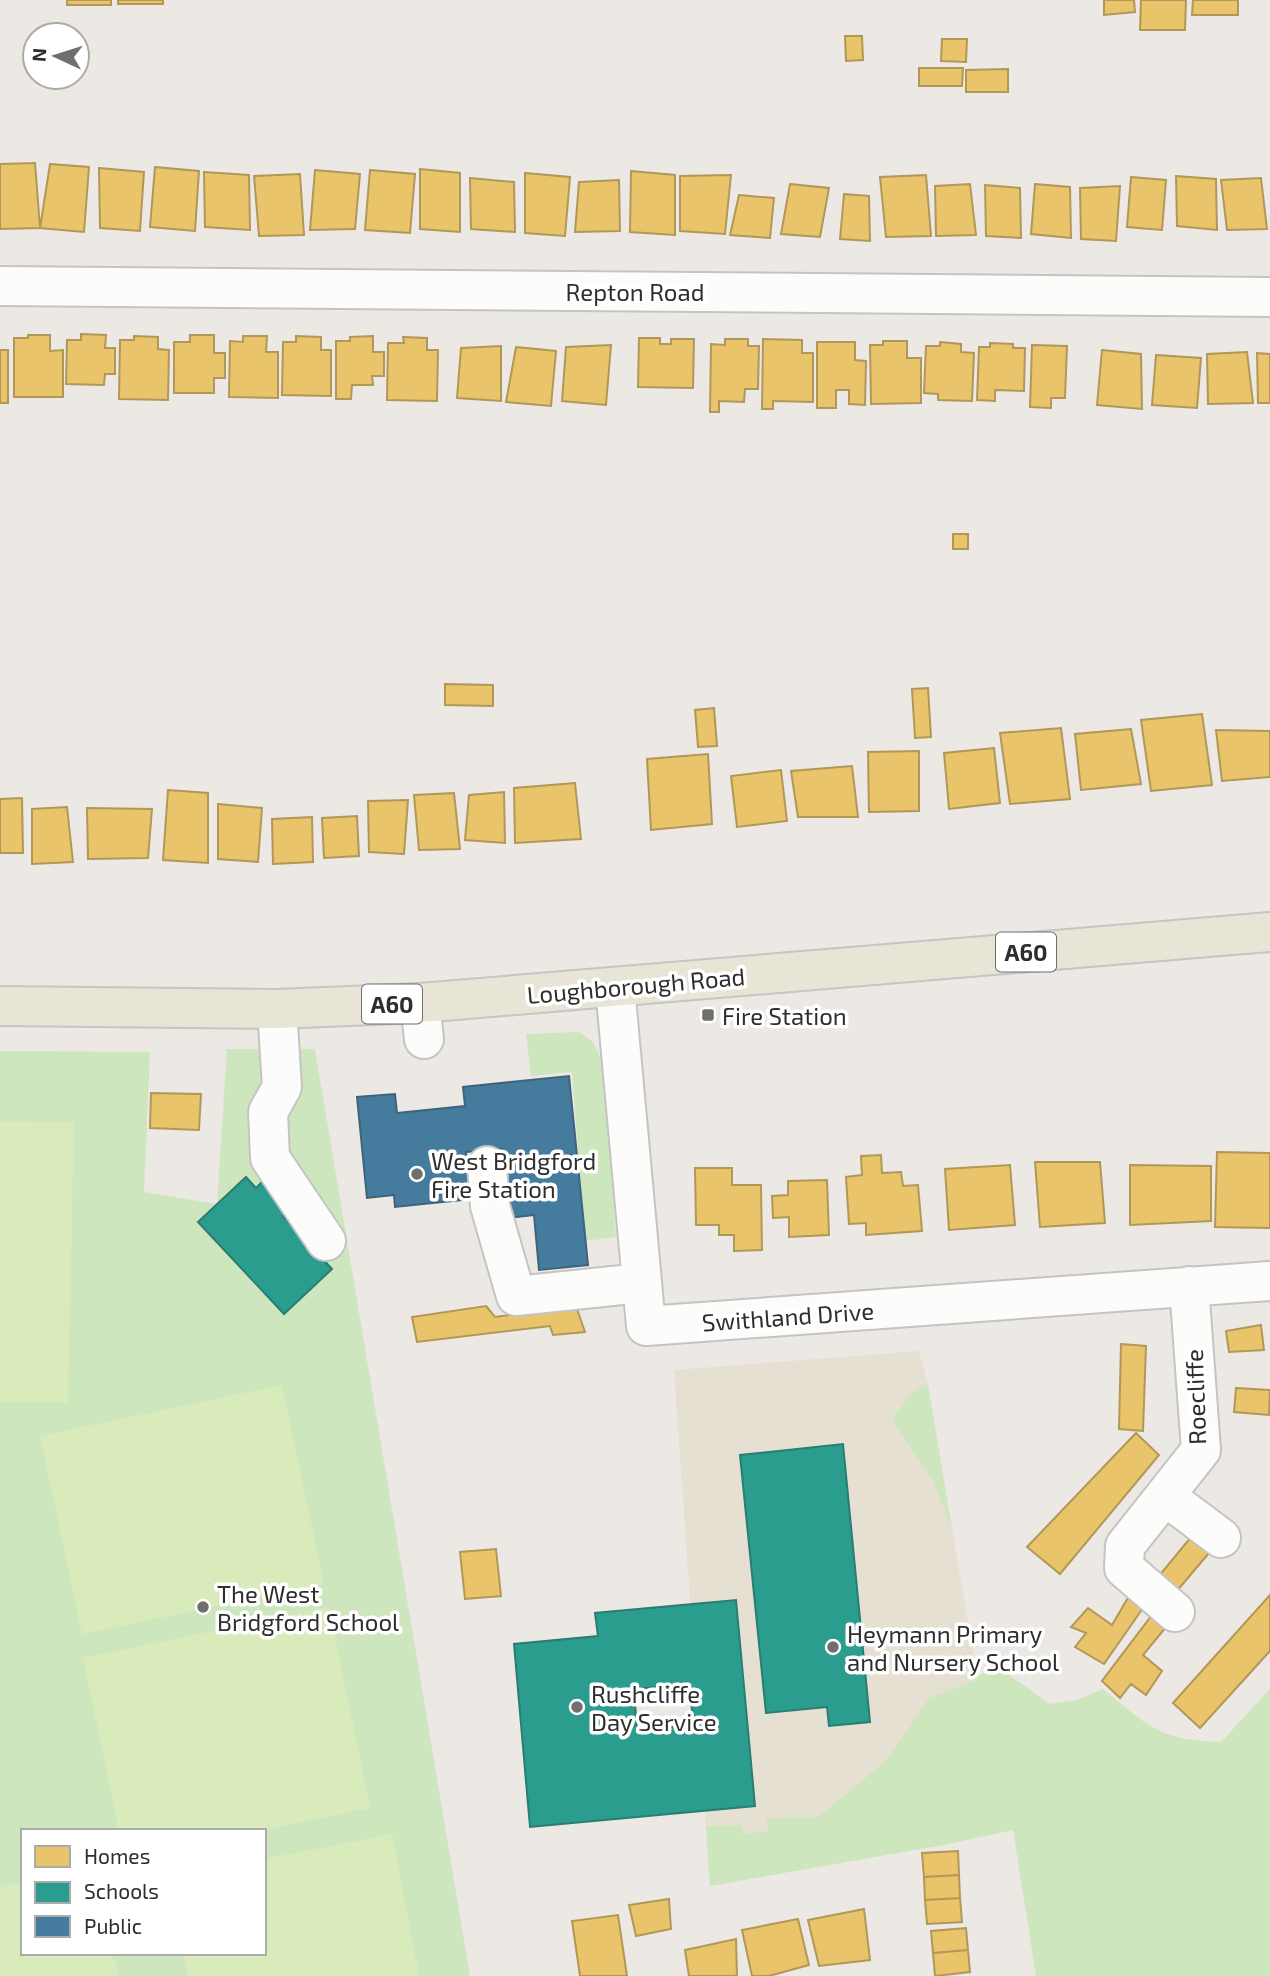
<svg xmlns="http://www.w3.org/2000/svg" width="1270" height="1976" font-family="'Exo 2',sans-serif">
	<rect width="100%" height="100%" fill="#ece8e4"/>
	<path fill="#e6e0d3" d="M919 1351 928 1385 977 1676 949 1844 710 1886 674 1370Z"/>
	<path fill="#cee6be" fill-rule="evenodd" d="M579 1032 593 1042 604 1065 616 1237 585 1241 572 1072 531 1076 526 1034Z
		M227 1049H315L470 1976H0V1051L150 1052 144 1192 217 1204ZM23 1831H264V1953H23Z
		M928 1385 951 1525 932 1479 892 1420 912 1392Z
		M996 1666 1050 1704 1077 1700 1103 1689C1126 1707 1148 1730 1177 1737 1191 1741 1207 1741 1221 1742L1270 1689V1976H1036L1013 1830 949 1844 710 1886 706 1826 742 1825V1835L768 1831 766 1818 818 1817 886 1761 929 1698 975 1681 977 1676Z"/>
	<path fill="#d9eabb" d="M0 1121 74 1123 68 1403 0 1402Z
		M282 1385 324 1584 82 1634 40 1436Z
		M329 1607 370 1808 259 1831H119L83 1658Z
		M392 1834 419 1976H188L183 1953H264V1859Z
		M23 1881V1953H112L119 1976H0V1888Z"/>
	<path fill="#e9c46a" stroke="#b19758" stroke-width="2" d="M67 0H111V5H67Z
		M118 0H163V4H118Z
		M1104 0H1134L1135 12 1104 15Z
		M1141 0H1186L1185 30H1140Z
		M1193 0H1238V15H1192Z
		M845 36H862L863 60 846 61Z
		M942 39H967L966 62 941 61Z
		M919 68H963L962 86H919Z
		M1008 69V92H966V70Z
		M35 163 40 228 0 229V164Z
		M50 164 89 167 84 232 40 228Z
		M155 167 199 171 195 231 150 227Z
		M99 168 144 172 140 231 100 228Z
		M420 169 460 173V232L420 229Z
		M315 170 360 174 355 229 310 230Z
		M370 170 415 174 410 233 365 230Z
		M631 171 675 175V235L630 232Z
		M204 172 249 175 250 230 205 227Z
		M525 173 570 177 565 236 525 233Z
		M300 174 304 235 259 236 254 176Z
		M731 175 725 234 680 231V176Z
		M926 175 931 236 886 237 880 177Z
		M1176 176 1216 179 1217 230 1177 226Z
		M1131 177 1166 180 1162 230 1127 227Z
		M470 178 514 182 515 232 471 229Z
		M1261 178 1267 229 1227 230 1221 180Z
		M619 180 620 231 575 232 579 182Z
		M790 184 829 188 820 237 781 234Z
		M970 184 976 235 936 236 935 186Z
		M1035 184 1070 187 1071 238 1031 234Z
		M985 185 1020 188 1021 238 986 236Z
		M1120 186 1116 241 1081 239 1080 188Z
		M844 194 869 196 870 241 840 239Z
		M739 195 774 198 770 238 730 235Z
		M81 334 106 335 105 348H115V374H105L104 385 66 384 67 340H81Z
		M28 335H50V351L63 350V397H14V338H28Z
		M190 335H214V353H225V378H214V393H174V342H190Z
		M134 336 158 337V349L169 350 168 400 119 399 120 340H134Z
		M243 336H267L266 352H278V398L229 397 230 341 243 342Z
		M296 336 321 337V350H331V396L282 395 283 342H296Z
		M373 336V352H384V376H372L373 385H352L351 399H336V341H350V337Z
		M403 337 427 338V350H438L437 401 387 400 388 343H404Z
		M639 338H660V344H671V339H694L693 388 638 387Z
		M725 339H748V346H759L758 389H745L744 402 719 401V412H710L711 344 725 345Z
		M763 339 802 340V353H813V402L773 401V409H762Z
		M883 341H907V358H921V403L871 404 870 345H883Z
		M817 342H855V360L866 361 865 405 849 404V390H836V408H817Z
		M940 342 961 344V352L974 353 972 401 938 400V394L924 393 926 346H940Z
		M990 343 1013 344V348H1025L1024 391 995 390V401L977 400 979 347H990Z
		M611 345 606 405 562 401 566 347Z
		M1032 345 1067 346 1065 398H1051V408L1030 407Z
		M501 346V401L457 398 461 348Z
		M516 347 556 351 551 406 506 402Z
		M0 350H8V403H0Z
		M1102 350 1141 354 1142 409 1097 405Z
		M1247 352 1253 403 1208 404 1207 354Z
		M1257 353 1270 354V403H1258Z
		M1156 355 1201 358 1197 408 1152 405Z
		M953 534H968V549H953Z
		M445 684 493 685V706L445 705Z
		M928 688 931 737 915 738 912 689Z
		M714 708 717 746 698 747 695 710Z
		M1202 714 1212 785 1151 791 1141 720Z
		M1061 728 1070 799 1010 804 1000 733Z
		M1131 729 1141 784 1081 790 1075 734Z
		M1216 730 1270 731V777L1222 781Z
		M994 748 1000 803 949 809 944 753Z
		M919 751V811L869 812 868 752Z
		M708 754 712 824 651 830 647 759Z
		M852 766 858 817H798L791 771Z
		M781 770 787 821 737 827 731 776Z
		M575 783 581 839 515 843 514 788Z
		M168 790 208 793V863L163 860Z
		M504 792 505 843 465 840 469 795Z
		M454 793 460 849 419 850 414 795Z
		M22 798 23 853H0V799Z
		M408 800 404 854 369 852 368 801Z
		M218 804 262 808 258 862 218 859Z
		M67 807 73 862 32 864V809Z
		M87 808 152 809 148 858 88 859Z
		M357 816 359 856 324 858 322 818Z
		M312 817 313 862 273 864 272 819Z
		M151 1093 201 1094 199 1130 150 1128Z
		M1217 1152 1270 1153V1228L1215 1227Z
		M881 1155 882 1173 901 1172 903 1186 918 1185 922 1231 866 1235V1223L849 1224 846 1177 862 1175 861 1156Z
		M1035 1162H1100L1105 1223 1040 1227Z
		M1010 1165 1015 1225 949 1230 945 1169Z
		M1130 1165 1211 1166V1221L1130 1225Z
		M695 1168H732V1185H761L762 1250 734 1251V1235H719V1225H696Z
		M827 1180 829 1235 789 1237V1217L773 1218 772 1196 788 1195V1181Z
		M486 1306 495 1317 576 1306 585 1332 553 1335 550 1326 417 1342 412 1317Z
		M1261 1325 1264 1350 1229 1352 1226 1331Z
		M1121 1344 1146 1346 1143 1431 1119 1429Z
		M1236 1388 1270 1390 1269 1415 1234 1412Z
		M1136 1433 1159 1455 1060 1574 1027 1547Z
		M1191 1537 1209 1553 1176 1592 1158 1577Z
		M496 1549 501 1596 465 1599 460 1552Z
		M1270 1595V1651L1200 1728 1173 1703Z
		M1129 1596 1143 1608 1104 1664 1075 1647 1086 1633 1071 1627 1088 1608 1112 1625Z
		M1152 1615 1166 1627 1143 1655 1162 1671 1146 1695 1131 1684 1120 1698 1102 1681Z
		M958 1851 959 1875 924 1877 922 1853Z
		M959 1875 960 1898 925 1900 924 1877Z
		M960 1898 962 1922 927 1924 925 1900Z
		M669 1899 671 1929 636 1936 629 1905Z
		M864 1909 870 1960 819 1966 808 1920Z
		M618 1915 627 1976H580L572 1921Z
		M798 1919 809 1965 769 1976H752L742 1930Z
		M966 1928 968 1950 933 1953 931 1931Z
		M736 1939 737 1976H689L685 1950Z
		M968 1950 970 1972 935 1976 933 1953Z"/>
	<path fill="#2a9d8f" stroke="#2b7c72" stroke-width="2" fill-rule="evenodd" d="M246 1177 256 1188 263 1181 289 1210 283 1216 332 1269 284 1314 198 1222Z
		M843 1444 870 1722 829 1726 827 1707 766 1713 740 1455Z
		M736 1600 755 1806 530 1827 514 1644 598 1636 595 1613ZM690 1684 693 1725 637 1730 634 1689Z"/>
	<path fill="#457b9d" stroke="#3e647c" stroke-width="2" d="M569 1076 588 1265 539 1270 534 1215 508 1218 502 1149 466 1152 471 1199 395 1207 394 1195 367 1198 357 1097 395 1094 397 1113 465 1106 463 1087Z"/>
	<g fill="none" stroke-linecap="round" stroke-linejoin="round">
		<g stroke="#c5c4c5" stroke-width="42">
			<path id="minor" d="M0 286 1270 297
				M615 987 646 1326 1270 1281
				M420 1003 424 1039
				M277 1009 282 1087 268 1112 270 1158 326 1241
				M487 1166 490 1206 516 1296 641 1283
				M1165 1496 1221 1538
				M1175 1612 1124 1568 1125 1546 1201 1450 1189 1286"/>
		</g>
		<g stroke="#c6c5c4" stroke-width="42">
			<path id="major" d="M0 1006 277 1009 420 1003 1270 932"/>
		</g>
		<use href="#minor" stroke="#fcfcfb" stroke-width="38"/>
		<use href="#major" stroke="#e8e4d6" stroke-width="38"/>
	</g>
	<g fill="#706f6e" stroke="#fff" stroke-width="2.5">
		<rect x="701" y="1008" width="14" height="14" rx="3.5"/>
		<circle cx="417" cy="1174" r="7"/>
		<circle cx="203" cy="1607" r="7"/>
		<circle cx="833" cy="1647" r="7"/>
		<circle cx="577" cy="1707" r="7"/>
	</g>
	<g text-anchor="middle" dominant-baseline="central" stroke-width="7" stroke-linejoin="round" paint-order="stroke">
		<g fill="#fff" stroke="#6d6d6d" stroke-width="2">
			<rect x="996" y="932.5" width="60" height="39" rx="5"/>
			<rect x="362" y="984.5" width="60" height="39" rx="5"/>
		</g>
		<g font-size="23" font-weight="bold" fill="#2e2e2e">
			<text x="1026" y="952">A60</text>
			<text x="392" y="1004">A60</text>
		</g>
		<g font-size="24" fill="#2e2e2e" stroke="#fff">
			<text x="635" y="291">Repton Road</text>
			<text transform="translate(636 985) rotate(-5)">Loughborough Road</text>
			<text transform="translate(788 1316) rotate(-4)">Swithland Drive</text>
			<text transform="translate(1195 1397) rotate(-92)">Roecliffe</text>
		</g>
		<g font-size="24" fill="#2e2e2e" stroke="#fff" text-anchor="start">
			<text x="722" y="1015">Fire Station</text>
			<text x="431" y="1160">West Bridgford<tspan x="431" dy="28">Fire Station</tspan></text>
			<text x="217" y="1593">The West<tspan x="217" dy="28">Bridgford School</tspan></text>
			<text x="847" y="1633">Heymann Primary<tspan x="847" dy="28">and Nursery School</tspan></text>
			<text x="591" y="1693">Rushcliffe<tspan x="591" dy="28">Day Service</tspan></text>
		</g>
	</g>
	<rect x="21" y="1829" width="245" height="126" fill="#ffffff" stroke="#ababab" stroke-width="2"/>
	<rect x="35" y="1846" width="35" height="21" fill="#e9c46a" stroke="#ababab" stroke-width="2"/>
	<text x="84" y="1864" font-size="21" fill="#2e2e2e">Homes</text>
	<rect x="35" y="1882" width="35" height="21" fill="#2a9d8f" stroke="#ababab" stroke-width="2"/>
	<text x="84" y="1899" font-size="21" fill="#2e2e2e">Schools</text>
	<rect x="35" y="1916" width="35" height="21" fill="#457b9d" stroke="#ababab" stroke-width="2"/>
	<text x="84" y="1934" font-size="21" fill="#2e2e2e">Public</text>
	<g transform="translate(56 56) rotate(274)"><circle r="33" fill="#ffffff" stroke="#ababab" stroke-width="2"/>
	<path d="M0-5L12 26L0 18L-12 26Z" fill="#706f6e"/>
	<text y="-10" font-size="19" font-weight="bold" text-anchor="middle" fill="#2e2e2e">N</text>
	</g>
</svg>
